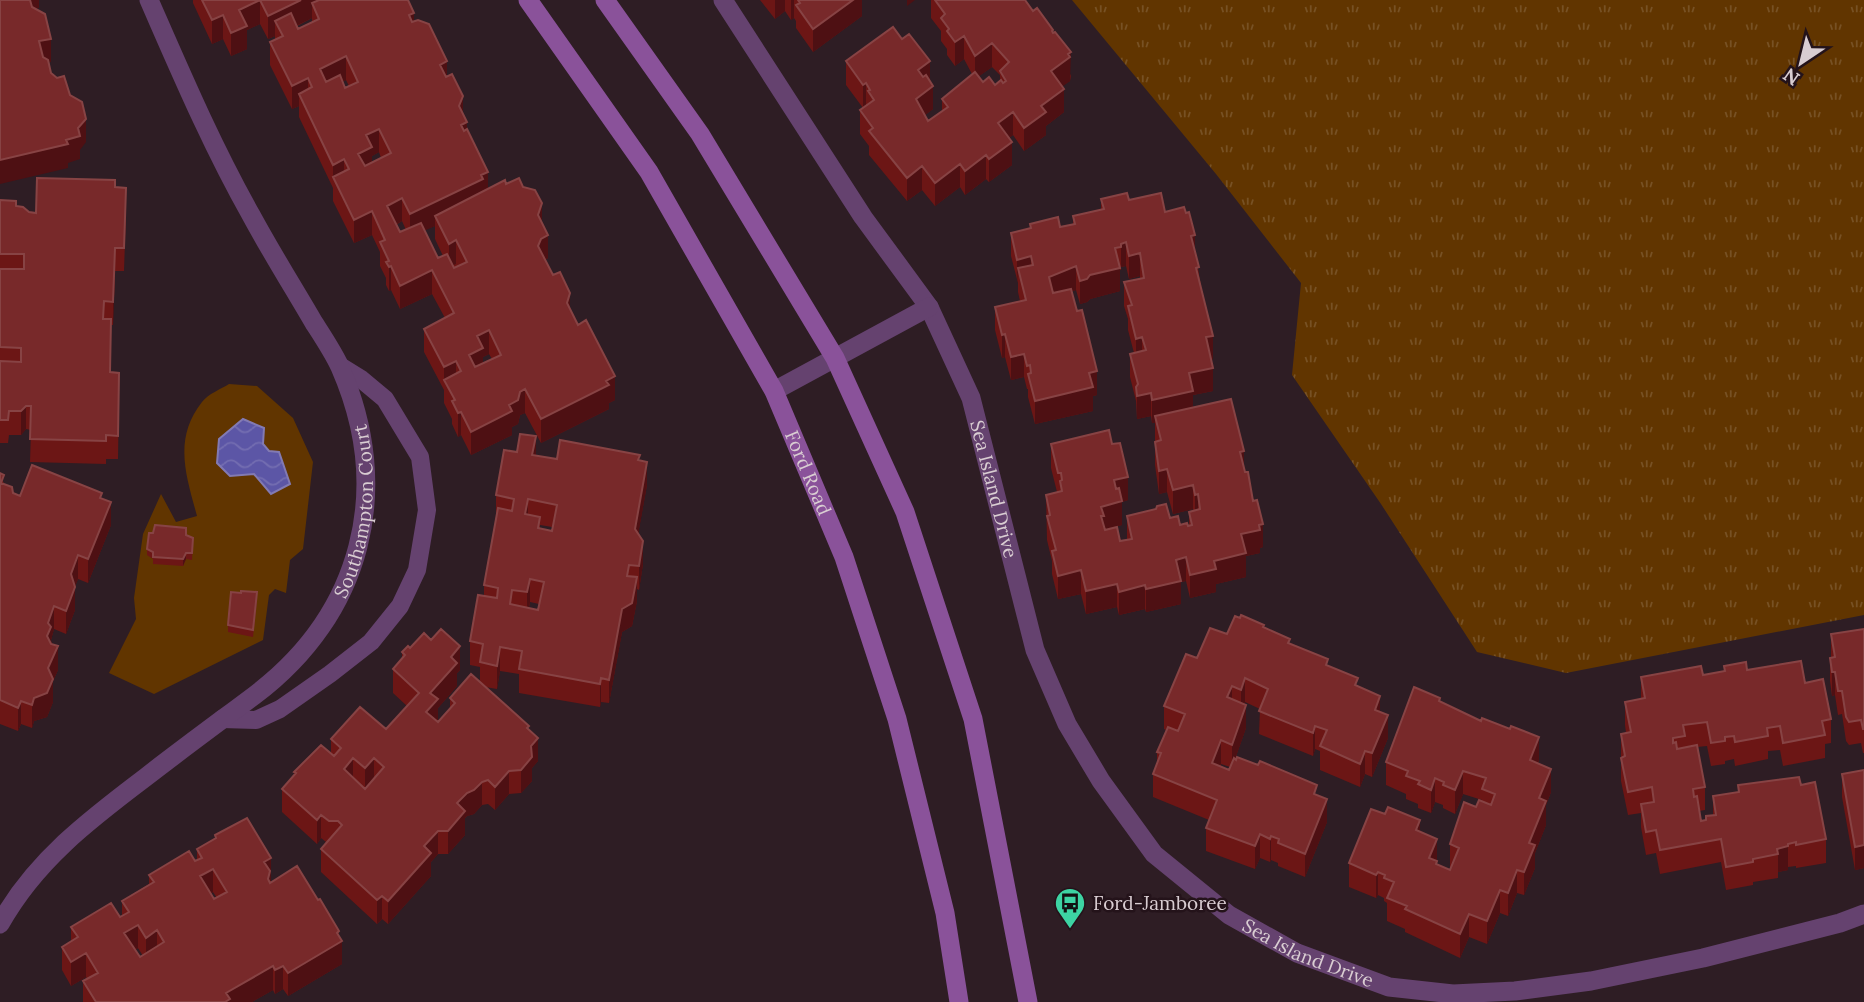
<svg xmlns="http://www.w3.org/2000/svg" width="1864" height="1002" font-family="Lora,serif">
	<defs>
		<pattern id="grass-tufts" width="24" height="20" patternUnits="userSpaceOnUse" patternTransform="scale(1.75)"><rect width="24" height="20" fill="#613500"/><path d="M3 7l-1-3M5 7V3M7 7l1-3M15 17l-1-3M17 17v-4M19 17l1-3" fill="none" stroke="#775124"/></pattern>
		<pattern id="water-waves" width="16" height="10" patternUnits="userSpaceOnUse" patternTransform="scale(1.75)"><rect width="16" height="10" fill="#5c56a6"/><path d="M0 5q4-4 8 0t8 0" fill="none" stroke="#736db1"/></pattern>
	</defs>
	<rect width="100%" height="100%" fill="#2e1d24"/>
	<path fill="url(#grass-tufts)" d="M1072 0H1864V615L1566 673 1477 652 1381 504 1292 375 1301 283 1216 174Z"/>
	<path fill="#613500" d="M229 384 257 386 293 418 313 462 303 549 290 560 286 593 275 589 269 595 263 640 154 694 109 673 136 619 134 598 143 534 161 494 176 522 197 516C186 475 173 439 202 402 208 394 221 389 229 384Z"/>
	<path fill="url(#water-waves)" stroke="#827ab3" stroke-width="2" d="M243 419 264 428 263 444 269 451 279 452 290 484 271 494 254 474 230 476 217 463 219 439Z"/>
	<g fill="none" stroke-linecap="round" stroke-linejoin="round">
		<path stroke="#65426f" stroke-width="18" d="M222 719 256 720 280 709 330 674 371 642 400 606 417 570 427 510 420 457 385 399 361 379 340 366"/>
		<g stroke="#65426f" stroke-width="19">
			<path id="s1" d="M723 0 863 217 929 307 971 398 1035 650 1067 724 1101 781 1154 854 1229 915 1297 953 1389 987 1453 994 1515 991 1591 981 1703 958 1840 923 1864 914"/>
			<path d="M774 391 929 307"/>
			<path id="s2" d="M0 924C35 861 89 820 146 777 182 749 219 722 255 695 362 614 394 490 340 367 333 352 323 337 314 323 293 287 271 252 251 215 212 146 181 73 149 0"/>
		</g>
		<g stroke="#8a529a" stroke-width="19">
			<path id="s3" d="M528 0 649 172 774 391 844 557 897 719 945 913 959 1002"/>
			<path d="M605 0 700 134 835 358 905 512 973 719 1028 1002"/>
		</g>
	</g>
	<path fill="#6c1615" fill-rule="evenodd" d="M193 0H408L414 21 447 77 463 114 467 129 488 189 506 184 542 225 548 258 545 260 615 400 609 403V409L541 443 525 413 520 415 518 424 512 427V435L471 455 461 435 458 437 452 424V419L444 403V390L424 352V329L445 318 432 294 400 309 391 290 389 291 386 285V278L380 266V252L372 235 354 243 333 201V188L299 117V106L292 109 270 65V42L275 40V36L268 39 260 24 247 30V49L231 56 223 39 212 44 193 3ZM312 18V22L298 29 297 26ZM346 80 349 86 345 88 342 81ZM379 152 381 158 372 162V156ZM402 221 406 230 400 232 396 225ZM435 226V239L443 256 438 258 424 230ZM489 354 492 359 483 363V357Z
		M760 0H862V16L813 52 796 28V21L794 18 791 20 785 11 775 19Z
		M931 0H1025L1033 11 1053 33 1071 76 1070 81 1062 86 1064 112 1046 126V135L1024 151 1013 135 1009 138 1012 165 989 182 986 179 965 195 960 187 935 206 922 190 907 201 869 155V146L860 134V110L863 108 846 85V61L930 81 933 109 925 115 928 121 942 111V99L972 74 964 59 955 66 947 55V49L941 41V31L931 18ZM992 67 1000 75V82L995 85 983 82 979 76Z
		M115 187 126 212 124 271H115L113 325H111L110 372 119 396 118 459H106V464L30 462 31 430 26 429 21 435H9L8 443H0V200L29 212 36 213Z
		M1101 199 1129 200 1165 212 1195 250 1213 359 1211 360 1213 391 1193 395V407L1244 468 1263 547 1260 548V553L1246 556V577L1216 584V592L1190 598 1186 581 1181 582V604L1146 612 1145 609 1119 615 1117 607 1086 614 1081 594 1058 599 1052 574V561L1047 540 1046 495 1057 492 1051 468V444L1128 500 1122 502V525L1105 529V530L1120 541 1127 540V516L1170 518 1180 525 1189 526V512L1194 511 1193 509 1173 514 1167 492 1159 494 1155 465V423H1152L1151 416 1137 419 1136 401 1130 377V354L1134 353 1128 330V319L1124 306V282L1140 279V276L1129 279 1126 266 1121 267V270H1120V291L1090 299 1087 302 1080 304 1076 290 1072 291 1097 395 1093 396V411L1035 424 1028 397V389H1027L1024 377 1011 380 1005 357 1002 358 995 330V307L1020 301 1018 292V283L1011 256V233L1030 229V224L1060 227 1073 224V216L1101 210Z
		M536 456 557 459 640 460 647 485 638 534 643 564 639 590 637 589V601L632 626 622 632 609 703 601 702 600 707 519 693V674L500 671 497 689 485 687 529 730 538 761 532 768V781L521 793 509 794 495 810 488 804 482 805 474 814 467 816 465 818V835L448 854H438L431 862V876L388 924 382 919 377 924 321 872V849L326 842 321 838 317 844 282 812V789L294 775V772L331 754V739L386 729 407 706 393 693V669L402 658V652L410 648 460 670 457 673V686L438 708V722L450 709V698L480 682V667L470 665V641L484 596V585L496 519V495ZM540 525 552 527V531L540 529ZM530 602 539 604 538 610 529 608Z
		M0 473 4 484 13 493 20 496 102 499 111 525 88 583 78 579 75 586V610L66 634 54 629 51 640 58 670 53 681V702L47 717 34 721 32 728 21 724 18 731 0 724Z
		M186 535 193 538 192 560 186 559 183 566 153 564V559L147 555V549Z
		M257 599 253 637 228 632V625Z
		M1264 627 1328 666 1358 686 1380 712 1388 738 1372 777 1365 774 1360 787 1320 770V751L1315 749 1313 756 1259 734 1260 709 1245 702 1244 704 1246 728 1235 759 1317 795 1327 822 1305 877 1278 866V863L1271 860 1270 862 1260 858 1255 869 1206 851V828L1209 820 1153 797V774L1157 763V752L1166 730 1164 729V706L1197 658 1227 634ZM1221 764 1230 767 1229 770 1221 766Z
		M1864 629V753H1863L1861 743 1849 745 1846 741 1842 714 1838 715 1835 695 1832 696 1830 681V658H1831V634Z
		M1724 666 1805 683 1831 719V743L1825 744V758L1783 766 1780 750 1768 751V759L1735 766 1734 759 1725 761V764L1711 766 1707 746 1697 747 1705 787V810L1699 811 1701 821 1706 820V816L1713 815V796L1738 792V785H1801L1826 839V863L1796 868V866L1788 867V870L1778 872V878L1753 882V885L1726 890 1721 862 1660 874 1656 853 1646 855 1641 827V813L1628 815 1621 781V734L1626 733 1625 725V702L1641 699V677L1703 675 1724 672Z
		M1440 701 1539 760 1538 763 1551 792 1546 805V825L1535 853V868L1524 895 1517 893 1508 916 1500 913 1487 944 1469 937 1460 958 1405 932V929L1387 921V903L1384 901V898L1378 895 1376 898 1349 887V863L1420 832 1437 839V864L1450 870V844L1482 800 1463 794 1455 814 1443 808V805L1435 802 1431 813 1418 808V804L1406 799V794L1386 785V762Z
		M1864 770V868L1855 870 1842 797V774Z
		M215 835 271 881 270 883 339 937 342 964 288 996 283 989 275 994 273 990 252 1002H83V981L87 979 86 977 71 986 62 970V947L71 941V927L122 916V901L149 884V875L197 861V849L215 838ZM213 892 217 898 214 899 210 894ZM138 948 143 956 140 957 135 950Z"/>
	<path fill="#4e1013" d="M27 0H39V8L27 11Z
		M260 0V24L247 30V49L231 56V33L239 10Z
		M301 0H342L312 3V18L281 33 275 21V36L268 39V16Z
		M775 0H785V11L775 19Z
		M791 0H794V18L791 20Z
		M853 0H862V16L813 52V29Z
		M907 0H915L907 6Z
		M414 13V36L409 15Z
		M223 15V39L212 44V20Z
		M964 36V59L955 66V42Z
		M51 39V62L39 65V41Z
		M992 43V67L975 79V56Z
		M1071 52 1070 81 1051 95V71L1068 54Z
		M346 56V80L320 93V69Z
		M447 61V85L440 65Z
		M930 61V85L918 93V70Z
		M308 78V101L299 94V106L292 109V86Z
		M866 83V107L863 108V85Z
		M933 86V109L916 122V99Z
		M1064 89V112L1046 126V135L1024 151V128L1041 106Z
		M463 96V119L459 106Z
		M1013 112V135L998 146V123Z
		M86 119V142L80 150V159L68 163V168L0 184V160L66 140 78 128Z
		M467 122V145L461 125Z
		M379 129V152L372 156V171L358 177V154L366 135Z
		M1012 142V165L989 182V159Z
		M986 155V179L965 195V171Z
		M344 159V183L333 177V188V165Z
		M960 164V187L935 206V183Z
		M922 166V190L907 201V178Z
		M488 172V195L435 216V226L410 237V214Z
		M402 198V221L387 229V206Z
		M542 203V227L538 215Z
		M372 211V235L354 243V220Z
		M548 235V258L541 262 538 246 541 239Z
		M1195 235V259L1191 236Z
		M456 240V264L449 267V244Z
		M1126 242V266L1121 267V244Z
		M115 248V271L113 325V302Z
		M1140 253V276L1129 279V256Z
		M1031 256V279L1018 268 1017 283V260Z
		M391 266V290L389 291V267Z
		M1076 266V290L1049 300V277Z
		M1120 268V291L1090 299 1087 302 1080 304V281L1090 275Z
		M432 270V294L400 309V286Z
		M570 293V316L567 303Z
		M489 330V354L483 357V371L469 378V355L477 336Z
		M1005 334V357L1002 358V335Z
		M1213 336V359L1206 361V337Z
		M1142 337V361L1136 362V339Z
		M1024 354V377L1011 380V357Z
		M456 361V384L444 380V390V367Z
		M1213 368V391L1193 395V414L1155 416V423H1152V400L1189 373Z
		M1097 371V395L1093 396V411L1035 424V401L1089 373Z
		M615 376V400L609 403V409L541 443V419Z
		M525 389V413L520 415 518 424 512 427V435L471 455V432L509 405 520 392Z
		M1151 393V416L1137 419V396Z
		M26 406V429L21 435V411Z
		M461 412V435L458 437V413Z
		M536 436V460L532 455Z
		M1244 451V474L1240 452Z
		M647 462V485L635 552V529Z
		M1167 469V492L1159 494V471Z
		M1128 477V500L1122 502V525L1104 529 1101 540V507L1114 480Z
		M1193 485V509L1173 514V490Z
		M1198 494V518H1195V495Z
		M528 499V522L525 514Z
		M111 502V525L88 583V559Z
		M1263 524V547L1260 548V553L1246 556V577L1216 584V592L1190 598V575L1214 561 1241 534Z
		M643 541V564L639 590V566Z
		M186 553V559L183 566V559Z
		M78 555V579L71 597V574Z
		M1186 557V581L1181 582V604L1146 612V589L1176 560Z
		M1081 570V594L1058 599V576Z
		M637 577V601L632 626 622 632 609 703V680L622 609Z
		M530 579V602L527 616V592Z
		M1117 584V607L1086 614V591Z
		M1145 585V609L1119 615V592Z
		M75 587V610L66 634V611Z
		M54 606V629L51 640V650L47 636 48 623Z
		M58 646V670L53 681V702L47 717 34 721 32 728V705Z
		M460 646V670L457 673V686L438 708V723L426 712 430 693 451 657Z
		M500 647V671L497 689V666Z
		M1832 672H1835V695L1832 696Z
		M601 678V702L600 707V684Z
		M1245 678V702L1241 713V690Z
		M1232 686V709L1227 697Z
		M1380 696V719L1375 710Z
		M21 701V724L18 731V708Z
		M1246 705V728L1232 768V745Z
		M1388 715V738L1372 777V753Z
		M1315 726V749L1313 756V733Z
		M1539 737V760L1530 783V760Z
		M538 738V761L532 768V781L521 793V770L531 746Z
		M1221 740V764L1212 786V763Z
		M1365 751V774L1360 787V764Z
		M353 758V781L344 769Z
		M374 758V781L365 791V768Z
		M1551 769V792L1546 805V825L1535 853V868L1524 895V872L1529 843 1539 798Z
		M509 771V794L495 810V787Z
		M1463 771V794L1455 814V790Z
		M1435 778V802L1431 813V790Z
		M482 782V805L474 814 467 816 465 818V835L448 854V831L457 803 467 793Z
		M1327 799V822L1305 877V854Z
		M321 815V838L317 844V820Z
		M1420 820V843L1416 830Z
		M438 831V854L431 862V876L388 924V901L424 846Z
		M1260 834V858L1255 869V846Z
		M1271 836V860L1270 862V839Z
		M1437 839V884L1429 858Z
		M1864 845V868L1855 870V847Z
		M1788 846V870L1778 872V854L1777 849Z
		M271 858V881L270 894 264 862Z
		M213 869V892L200 900V876Z
		M1517 870V893L1508 916V893Z
		M1378 872V895L1376 898V875Z
		M1500 890V913L1487 944V921Z
		M382 896V919L377 924V900Z
		M1469 914V937L1460 958V934Z
		M138 925V948L124 956V933Z
		M157 930V954L146 961V938Z
		M339 931V943L342 941V964L288 996V973Z
		M86 953V977L71 986V962Z
		M273 966V990L252 1002H225L226 993Z
		M283 966V989L275 994V970Z"/>
	<path fill="#78292a" stroke="#874344" stroke-width="2" fill-rule="evenodd" d="M0 0H30L32 7 45 14 51 39 39 41 43 57 48 60 51 73 57 78 64 76 70 95 82 102 86 119 78 128 80 136 66 140 68 144 0 160Z
		M202 0H301L268 16 260 0 239 10 247 26 231 33 223 15 212 20Z
		M319 0H408L414 13 409 15 412 22 418 20 429 24 447 61 440 65 446 77 452 74 463 96 459 106 467 122 461 125 464 131 467 129 488 172 481 175 483 179 410 214 402 198 387 206 400 232 421 223 438 258 447 254 454 268 467 262 456 240 449 244 435 216 505 180 506 184 519 178 523 187 535 190 542 203 538 215 548 235 541 239 538 246 553 275 560 272 570 293 567 303 578 325 586 320 615 376 606 381 609 385 541 419 525 389 520 392 518 400 509 405 512 411 471 432 461 412 458 413 452 401 455 400 444 380 461 371 456 361 444 367 424 329 454 313 432 270 400 286 391 266 389 267 386 262 389 261 380 242 385 240 372 211 354 220 333 177 349 169 344 159 333 165 299 94 312 87 308 78 292 86 270 42 283 36 275 21 291 13 298 29 319 19 312 3ZM346 56 358 82 345 88 340 75 326 82 320 69ZM379 129 391 153 365 166 358 154 372 147 366 135ZM489 330 501 355 475 367 469 355 483 348 477 336Z
		M798 0H853L813 29 796 5 800 3Z
		M935 0H1025L1033 11 1037 8 1053 30 1052 31 1053 33 1055 32 1071 52 1068 54 1070 57 1051 71 1064 89 1041 106 1046 112 1024 128 1013 112 998 123 1012 142 989 159 986 155 965 171 960 164 935 183 922 166 907 178 869 131 873 128 860 110 874 100 868 91 870 90 866 83 863 85 846 61 893 27 902 39 909 34 930 61 918 70 923 77 926 75 933 86 916 99 928 121 948 107 942 99 975 72 983 82 989 77 995 85 1001 80 1003 83 1006 81 1000 71 1009 62 992 43 975 56 964 36 955 42 947 31 949 29 941 18 945 14Z
		M37 178 115 180V187L126 188 124 248H115L113 302 104 301 103 319H111L110 372 119 373 118 436 106 435V441L30 439 31 406H26L21 411H9L8 420H0V361L21 362V348L0 347V269H24V254H0V200L16 201V206L23 207 29 212 36 213Z
		M1127 193 1129 200 1161 193 1165 212 1184 207 1186 213 1189 212 1195 235 1191 236 1192 240 1199 267 1196 268 1213 336 1206 337 1213 368 1189 373 1193 391 1152 400 1151 393 1137 396 1136 387 1138 384 1130 354 1146 350 1142 337 1136 339 1128 306 1132 305 1124 282 1144 278 1140 253 1129 256 1126 242 1121 244V247L1115 248 1120 268 1090 275 1087 279 1080 281 1076 266 1049 277 1053 293 1071 289 1077 311 1082 310 1097 371 1089 373 1093 387 1035 401 1028 374 1031 373 1030 365 1027 366 1024 354 1011 357 1005 334 1002 335 995 307 1026 300 1018 268 1033 265 1031 256 1017 260 1011 233 1031 228 1030 224 1058 217 1060 227 1075 224 1073 216 1104 209 1101 199Z
		M1231 399 1244 451 1240 452 1245 472H1248L1253 501 1257 500 1263 524 1259 525 1260 530 1241 534 1246 553 1214 561 1216 569 1190 575 1186 557 1176 560 1181 581 1146 589 1145 585 1119 592 1117 584 1086 591 1081 570 1058 576 1052 551 1056 550 1047 516 1050 515 1046 495 1062 491 1060 481 1062 480 1061 473H1058L1051 444 1109 430 1112 444 1120 443 1128 477 1114 480 1116 489 1119 488 1122 501 1101 507 1104 516H1101L1105 530 1117 527 1120 541 1132 539 1127 516 1156 509 1157 506 1166 504 1170 518 1178 516 1180 525 1187 523 1188 526 1192 525 1189 512 1200 509 1198 494 1195 495 1193 485 1173 490 1167 469 1159 471 1155 442 1161 440 1155 416Z
		M520 434 536 436 532 455 557 459 560 440 640 455 638 460 647 462 635 529 643 541 639 566 629 565 627 576 637 577 632 603 622 609 609 680 601 678 600 684 519 669 522 651 500 647 497 666 480 662 483 644 470 641 478 595 497 598 498 588 484 585 498 508 512 511 514 499 496 495 504 450 517 452ZM528 499 557 505 552 531 538 528 540 517 525 514ZM530 579 544 582 538 610 510 604 512 590 527 592Z
		M32 465 102 493 100 498 111 502 88 559 78 555 71 574 75 587 66 611 54 606 48 623 51 627 47 636 51 644 58 646 48 668 53 679 47 693 34 698 32 705 21 701 18 708 0 700V473L4 475 1 483 12 487 13 493 20 496Z
		M155 525 186 528V535L193 538 192 553H186L183 559 153 557V552L147 549 149 533H153Z
		M241 591 257 592 253 630 228 625 231 592 241 593Z
		M1241 615 1264 625 1263 627 1290 639 1288 643 1328 659 1326 665 1358 678 1355 685 1380 696 1375 710 1388 715 1372 753 1365 751 1360 764 1320 746 1327 730 1315 726 1313 733 1259 711 1268 689 1245 678 1241 690 1232 686 1227 697 1246 705 1232 745 1221 740 1212 763 1229 770 1234 758 1236 760 1237 757 1258 765 1260 761 1317 785 1314 794 1327 799 1305 854 1278 843 1279 839 1271 836 1270 839 1260 834 1255 846 1206 828 1217 800 1153 774 1161 753 1157 752 1168 727 1178 731 1185 714 1164 706 1186 654 1197 658 1210 628 1227 634 1235 616 1240 618Z
		M441 629 460 646 451 657 457 663 430 693 438 699 426 712 438 722 455 703 450 698 471 674 529 726 527 728 538 738 531 746 532 757 521 770 509 771 495 787 488 780 482 782 474 790 467 793 457 803 465 811 448 831H438L424 846 431 853 388 901 382 896 377 900 321 849 342 825 338 821H329L321 815 317 820 282 789 296 773 294 772 321 745 334 756 341 748 331 739 360 707 386 729 419 693 393 669 405 655 402 652 408 646 410 648 424 633 431 640ZM353 758 365 768 374 758 384 767 365 789 344 769Z
		M1864 629V729H1863L1861 720 1849 722 1846 717 1842 691H1838L1835 672H1832L1830 658 1835 657 1831 634Z
		M1801 661 1805 683 1823 679 1831 719 1822 721 1825 735 1783 743 1780 726 1767 728 1768 736 1735 742 1734 736 1725 737V741L1711 743 1707 722 1683 725 1685 736 1673 738V743L1676 742 1677 749 1697 745 1705 787 1693 789 1694 797 1697 796 1701 821 1706 820V816L1716 815 1713 796 1739 792 1738 785 1799 777 1801 785 1815 782 1826 839 1796 845V842L1788 844V846L1777 849 1778 854 1753 859V862L1726 867 1721 839 1660 850 1656 830 1646 832 1641 804 1654 802 1652 787 1628 792 1621 758 1625 756 1621 734 1631 732 1625 702 1645 698 1641 677 1701 666 1703 675 1725 671 1724 666 1746 662 1747 670Z
		M1414 687 1440 698 1439 701 1481 721 1482 718 1510 729 1511 726 1539 737 1530 760 1551 769 1539 798 1546 801 1529 843 1535 845 1524 872 1517 870 1508 893 1500 890 1487 921 1469 914 1460 934 1405 909 1407 906 1387 898 1394 882 1384 878 1385 875 1378 872 1376 875 1349 863 1371 809 1385 814 1388 807 1420 820 1416 830 1437 839 1429 858 1437 861 1436 864 1450 870 1459 848 1450 844 1464 802 1476 807 1479 800 1491 805 1495 794 1482 789 1486 778 1463 771 1455 790 1443 785 1444 782 1435 778 1431 790 1418 784 1420 781 1406 776 1408 771 1386 762Z
		M1864 770V845L1855 847 1842 774Z
		M247 818 271 858 264 862 270 871 268 879 270 883 297 866 318 900 320 899 339 931 337 933 342 941 288 973 283 966 275 970 273 966 226 993 230 999 225 1002H96L83 981 98 973 86 953 71 962 62 947 78 937 71 927 111 903 120 917 129 912 122 901 154 882 149 875 189 851 195 861 202 858 197 849 216 838 215 835ZM213 869 227 892 214 899 200 876ZM138 925 146 938 157 930 164 942 140 957 124 933Z"/>
	<defs>
		<g id="bus-pin" transform="scale(1.575)"><path d="M0 17L-7.5 6A9.5 9.5 0 1 1 7.5 6Z" fill="#3dd4a3" stroke="#24131a"/><path d="M-5-6H5V4H4V6H2V4H-2V6H-4V4H-5ZM-3.5-4V0h7V-4ZM-3.5 1.2v1.5H-2V1.2ZM2 1.2v1.5H3.5V1.2Z" fill="#111"/></g>
	</defs>
	<g fill-rule="evenodd">
		<use href="#bus-pin" x="1070" y="903"/>
	</g>
	<g text-anchor="middle" dominant-baseline="central" stroke-width="5" stroke-linejoin="round" paint-order="stroke">
		<g font-size="19" fill="#d9cdd2" stroke="#24131a">
			<text stroke="none"><textPath href="#s3" startOffset="551">Ford Road</textPath></text>
			<text stroke="none"><textPath href="#s1" startOffset="564">Sea Island Drive</textPath></text>
			<text stroke="none"><textPath href="#s2" startOffset="564">Southampton Court</textPath></text>
			<text stroke="none"><textPath href="#s1" startOffset="1152">Sea Island Drive</textPath></text>
		</g>
		<g font-size="19" fill="#d9cdd2" stroke="#24131a" text-anchor="start">
			<text x="1093" y="903">Ford-Jamboree</text>
		</g>
	</g>
	<g transform="translate(1801 63) rotate(215)" stroke="#24131a" stroke-width="5" paint-order="stroke">
	<path d="M0-5L12 26L0 18L-12 26Z" fill="#d9cdd2"/>
	<text y="-10" font-size="19" font-weight="bold" text-anchor="middle" fill="#d9cdd2">N</text>
	</g>
</svg>
